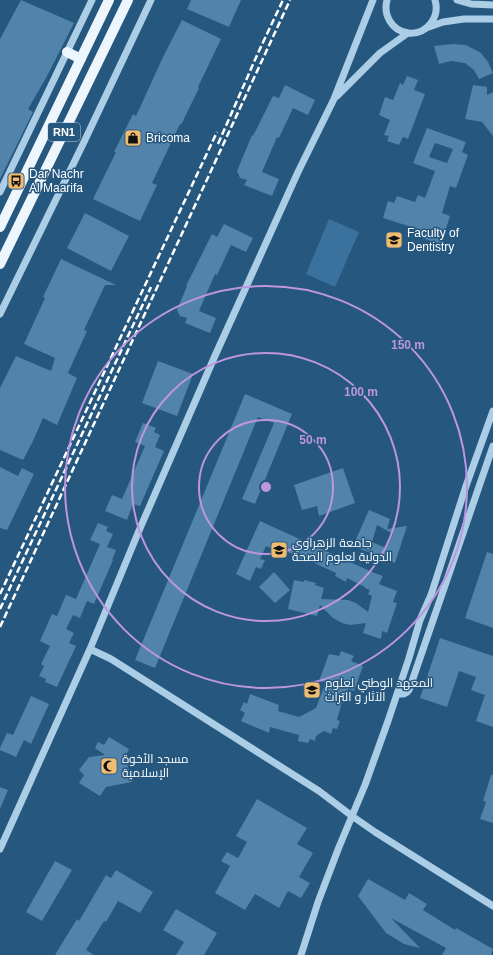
<svg xmlns="http://www.w3.org/2000/svg" width="493" height="955" font-family="Arial,Cairo,sans-serif">
	<rect width="100%" height="100%" fill="#25577f"/>
	<path fill="#3a719d" d="M329 219 359 232 335 287 306 274Z"/>
	<path fill="#5283aa" fill-rule="evenodd" d="M21 0 74 23 46 78 28 109 33 112 0 179V39Z
		M191 0H241L229 27 187 9Z
		M182 20 221 39 198 87 199 88 181 125 180 124 152 183 157 185 140 221 93 199 116 152H114L133 114 136 116 163 57Z
		M453 44 466 45 481 53 488 62 493 73 479 79 474 70 465 63 451 61 439 64 434 46Z
		M407 76 418 80 414 90 425 94 408 139 403 137 399 145 387 141 389 136 384 135 390 120 379 115 385 97 393 100 400 83 403 85Z
		M285 85 315 100 308 115 293 108 279 138 277 137 262 172 279 179 272 196 244 185 247 180 240 178 237 171 252 135 253 136 273 96 279 98Z
		M473 85 487 87V95L493 92V136L482 122 465 119Z
		M427 128 466 142 462 152 468 155 456 188 450 186 442 213 450 216 441 244 422 238 424 231 383 218 388 201 394 203 397 196 415 202 418 195 425 198 435 171 413 163ZM435 143 453 149 447 163 429 157Z
		M85 213 129 236 111 271 67 248Z
		M224 224 253 238 246 252 231 245 217 275 215 274 199 311 216 318 210 333 185 323 187 318 180 316 177 310 187 286H186L212 234 217 237Z
		M61 259 116 285H105L84 330 87 331 68 373 77 378 57 425 43 418 33 441 23 460 0 450V388L16 356 51 371 55 358 24 344 45 298 43 297Z
		M158 361 193 374 177 416 142 403Z
		M245 394 292 414 255 504 242 499 274 423 258 417 155 668 135 660Z
		M143 423 156 428 154 432 160 435 155 447 164 451 140 506 133 504 127 520 105 511 112 495 122 499 145 446 135 442Z
		M0 467 18 476 22 468 34 474 7 530 0 528Z
		M343 468 355 503 319 516 317 506 302 510 294 485Z
		M369 510 390 519 387 529 407 526 395 563 353 546ZM377 525 393 534 386 548 372 542Z
		M260 521 372 572 383 576 379 584 397 591 393 602 397 603 387 633 382 631 381 639 363 633 366 623 350 625 342 623 333 618 320 605 317 616 288 609 294 580 304 582V580L316 583 315 585 324 588 321 599 348 600 356 603 368 612 372 596 368 594 370 590 365 588V587L347 578 346 582 335 576 336 573 308 560 306 563 296 559 297 556 276 547 275 550 266 546 260 559 265 560 261 569 256 567 250 581 236 574Z
		M98 523 108 527 106 531 113 534 107 547 116 550 112 560H113L94 604 87 601 80 618 73 615 66 629 74 633 69 643 76 646 57 687 45 682 46 679 39 676 44 666 41 664 50 646 40 641 52 614 57 616 66 595 76 599 100 544 90 540Z
		M487 552 493 554V628L465 618Z
		M274 572 290 590 275 603 259 587Z
		M440 638 493 656V727L476 721 485 695 471 690 476 677 459 671 447 707 420 698Z
		M341 651 354 656 351 661 363 666 354 691 348 689 344 703 342 702 337 720 340 721 337 729 333 728 331 734 324 731 316 736 315 741 310 739 308 743 298 741 299 735 270 727 269 733 241 721 245 713 240 710 244 702 247 704 250 694 279 705 278 711 299 717 316 708 326 682 319 681 329 654 339 656Z
		M31 696 49 704 31 744 24 740 16 757 0 750V748L7 733 13 735Z
		M109 737 129 749 125 757 132 782 106 787 100 796 79 783 84 775 79 770 89 757 105 755 95 748 98 742 104 745Z
		M491 775H493V823L480 819 486 802 483 801Z
		M0 787 8 790 0 809Z
		M257 799 307 828 297 844 313 853 299 877 310 883 301 898 288 891 279 908 255 894 245 910 215 893 230 866 221 861 227 852 238 858 247 842 236 836Z
		M55 861 72 870 42 921 26 912Z
		M116 870 153 892 140 913 118 901 106 922 104 921 86 950 94 955H55L77 919 79 921 106 875 111 878Z
		M368 879 405 900 409 893 427 904 423 910 455 930 456 928 493 949 491 955H442L446 948 391 918 420 948 404 944 386 933 358 896Z
		M176 909 217 933 204 955H176L184 942 163 930Z"/>
	<g fill="none" stroke-linecap="round" stroke-linejoin="round">
		<path stroke="#accde6" stroke-width="7" d="M387 0C383 15 392 31 408 33 427 35 440 17 435 0
			M457 0 471 4 493 5
			M429 27 443 22 464 19H493
			M337 96 380 53 408 33
			M0 192 92 0
			M0 314 84 142 151 0
			M90 649 111 659 319 791 352 816 375 832 493 906
			M397 694C402 694 406 695 409 690 437 609 465 528 493 446
			M0 849 90 649 138 533 214 358 298 172 334 99 373 0
			M301 955 318 902 339 847 365 785 388 721 409 658 420 620 431 595 466 486 493 411"/>
		<path stroke="#edf5fd" stroke-width="10" d="M67 52 81 59
			M0 227 109 0
			M0 264 128 0"/>
		<path stroke="#fff" stroke-width="2.5" stroke-dasharray="7 3" stroke-linecap="butt" d="M218 144 258 53 283 0
			M0 594 217 132
			M0 609 151 287
			M0 627 290 0"/>
	</g>
	<g fill="none" stroke="#bd96df" stroke-width="2">
		<circle cx="266" cy="487" r="67"/>
		<circle cx="266" cy="487" r="134"/>
		<circle cx="266" cy="487" r="201"/>
	</g>
	<defs>
		<g id="shop-square" transform="scale(0.9)"><rect x="-9" y="-9" width="18" height="18" rx="4" fill="#efbc71" stroke="#25577f"/><path d="M-5-2.5h2.3a2.7 3.5 0 0 1 5.4 0H5L5.5 6h-11ZM-1.5-2.5h3a1.5 2.3 0 0 0-3 0Z" fill="#111"/></g>
		<g id="bus-square" transform="scale(0.9)"><rect x="-9" y="-9" width="18" height="18" rx="4" fill="#efbc71" stroke="#25577f"/><path d="M-5-6H5V4H4V6H2V4H-2V6H-4V4H-5ZM-3.5-4V0h7V-4ZM-3.5 1.2v1.5H-2V1.2ZM2 1.2v1.5H3.5V1.2Z" fill="#111"/></g>
		<g id="university-square" transform="scale(0.9)"><rect x="-9" y="-9" width="18" height="18" rx="4" fill="#efbc71" stroke="#25577f"/><path d="M0-5L7-2L0 1L-7-2ZM-4 1L0 2.5L4 1V4Q0 6-4 4Z" fill="#111"/></g>
		<g id="mosque-square" transform="scale(0.9)"><rect x="-9" y="-9" width="18" height="18" rx="4" fill="#efbc71" stroke="#25577f"/><path d="M3.5-4.9A6 6 0 1 0 3.5 4.9A5 5 0 1 1 3.5-4.9Z" fill="#111"/></g>
	</defs>
	<g fill-rule="evenodd">
		<use href="#shop-square" x="133" y="138"/>
		<use href="#bus-square" x="16" y="181"/>
		<use href="#university-square" x="394" y="240"/>
		<use href="#university-square" x="279" y="550"/>
		<use href="#university-square" x="312" y="690"/>
		<use href="#mosque-square" x="109" y="766"/>
	</g>
	<g text-anchor="middle" dominant-baseline="central" stroke-width="3" stroke-linejoin="round" paint-order="stroke">
		<rect fill="#25577f" stroke="#becdd9" stroke-width="1" x="48" y="123" width="32" height="18" rx="3"/>
		<g font-size="11" font-weight="bold" fill="#fff">
			<text x="64" y="132">RN1</text>
		</g>
		<g font-size="12" fill="#fff" stroke="#25577f" text-anchor="start">
			<text x="146" y="138">Bricoma</text>
			<text x="29" y="174">Dar Nachr<tspan x="29" dy="14">Al Maarifa</tspan></text>
			<text x="407" y="233">Faculty of<tspan x="407" dy="14">Dentistry</tspan></text>
			<text x="292" y="543">جامعة الزهراوي<tspan x="292" dy="14">الدولية لعلوم الصحة</tspan></text>
			<text x="325" y="683">المعهد الوطني لعلوم<tspan x="325" dy="14">الآثار و التراث</tspan></text>
			<text x="122" y="759">مسجد الأخوة<tspan x="122" dy="14">الإسلامية</tspan></text>
		</g>
	</g>
	<circle cx="266" cy="487" r="6" fill="#bd96df" stroke="#25577f" stroke-width="2"/>
	<g font-size="12" text-anchor="middle" font-weight="bold" fill="#bd96df" stroke="#25577f" stroke-width="3" stroke-linejoin="round" paint-order="stroke">
		<text x="408" y="349">150 m</text>
		<text x="361" y="396">100 m</text>
		<text x="313" y="444">50 m</text>
	</g>
</svg>
